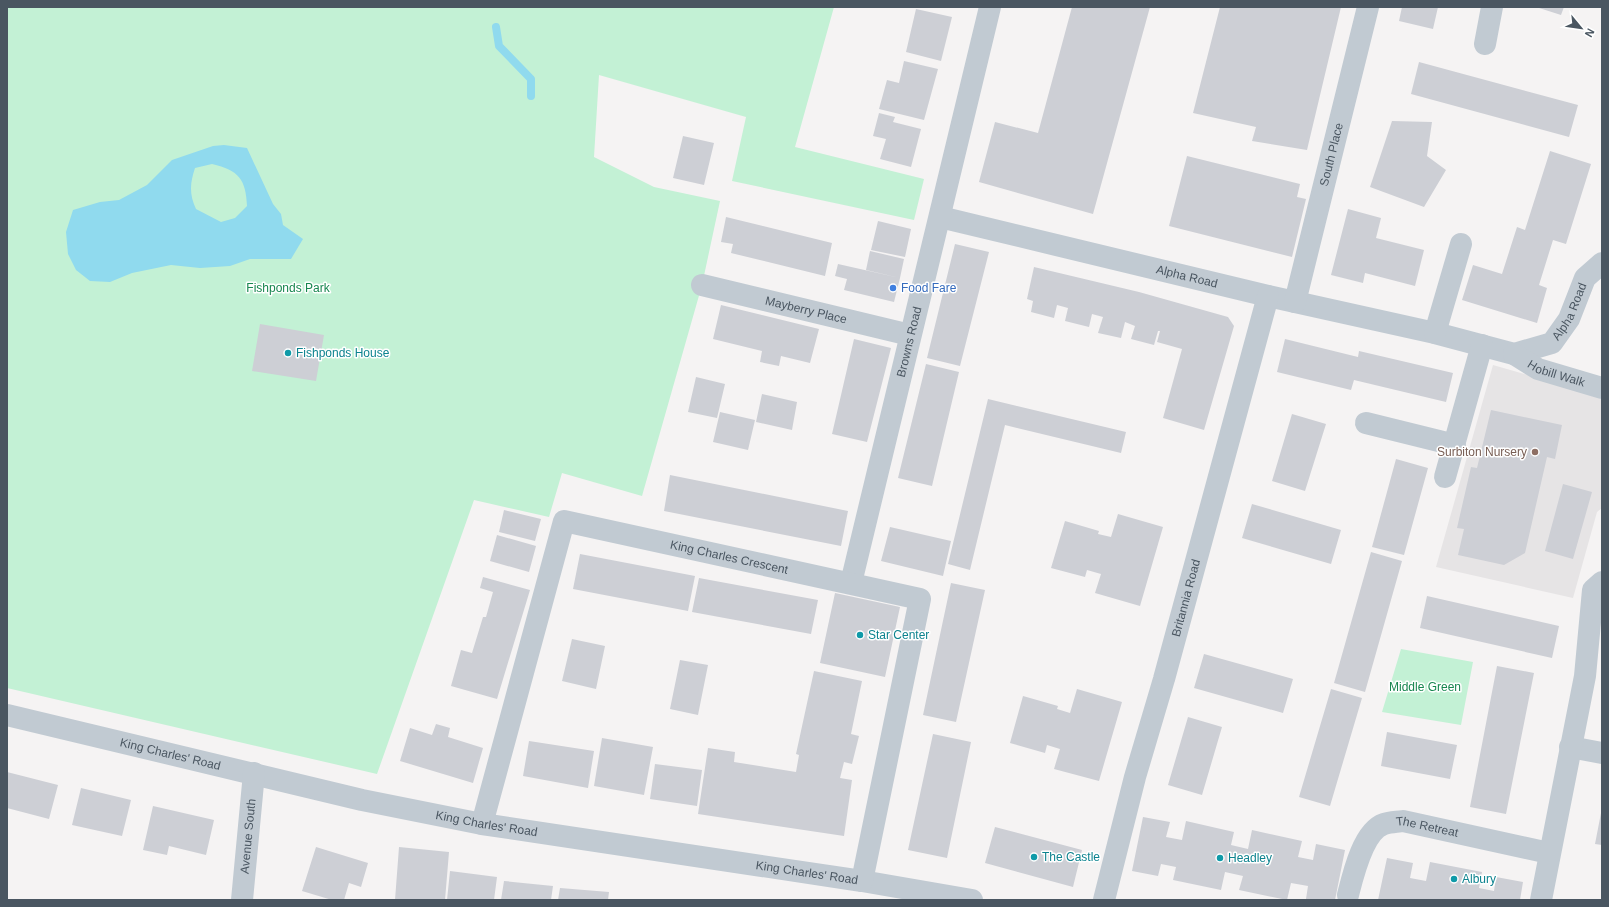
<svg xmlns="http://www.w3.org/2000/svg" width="1609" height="907" font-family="Arial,sans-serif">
	<rect width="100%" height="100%" fill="#f5f3f3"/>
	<path fill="#e6e4e5" d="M1493 365 1602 396V508L1597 512 1573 598 1436 567Z"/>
	<path fill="#c3f1d5" d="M7 7H834L795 147 924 179 914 220 732 181 746 117 599 75 594 157 654 187 720 201 702 285 642 496 562 473 549 517 474 500 377 774 7 688Z
		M1401 649 1473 662 1461 725 1382 712Z"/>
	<path fill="#90daee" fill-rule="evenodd" d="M224 145 247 148 273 204 281 214 283 225 303 239 291 259H250L230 266 200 268 171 265 132 273 110 282 90 281 76 270 68 254 66 232 73 210 100 202 119 200 147 185 172 160 213 146ZM212 164C239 170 246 180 247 206L235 218 221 222 196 209C189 194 190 183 195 168Z"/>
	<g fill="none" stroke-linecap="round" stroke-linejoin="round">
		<path stroke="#90daee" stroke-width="8" d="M496 27 499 46 531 79V96"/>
	</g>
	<path fill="#cdcfd5" d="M1072 7H1150L1093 214 979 182 995 122 1038 133Z
		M1220 7H1341L1307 150 1252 141 1256 127 1193 113Z
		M1402 7H1438L1433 29 1399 21Z
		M1536 7H1564L1561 15Z
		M916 9 952 17 941 61 906 52Z
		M904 61 938 69 924 120 879 109 887 80 899 83Z
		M1419 62 1578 105 1569 137 1411 94Z
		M879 113 895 117 893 122 921 129 911 167 880 159 886 139 873 136Z
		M1392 121 1432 122 1427 156 1446 170 1424 207 1370 187Z
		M683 136 714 143 704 185 673 178Z
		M1550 151 1591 164 1566 244 1553 240 1539 285 1547 288 1537 323 1462 300 1473 265 1502 274 1517 227 1525 230Z
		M1187 156 1300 184 1297 197 1306 199 1292 257 1169 226Z
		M1348 209 1381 218 1376 238 1424 250 1415 286 1365 273 1363 283 1331 275Z
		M726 217 832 243 825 276 731 253 733 244 721 242Z
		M878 221 911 229 905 257 871 250Z
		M955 244 989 252 960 366 927 358Z
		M870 251 904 259 900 278 866 270Z
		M838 264 900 278 894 302 844 290 847 279 835 276Z
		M1034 267 1139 292 1228 317 1234 326 1204 430 1163 418 1182 349 1157 342 1160 331H1158L1154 345 1131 339 1135 326 1125 322 1121 338 1098 333 1103 317 1092 314 1089 327 1065 321 1068 308 1057 305 1054 318 1031 312 1033 301 1027 299Z
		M721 305 819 329 810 363 781 356 779 366 760 362 762 351 713 339Z
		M260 324 324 335 316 381 252 371Z
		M854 339 891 348 867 442 832 434Z
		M1285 339 1358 357 1359 351 1453 373 1446 402 1354 380 1351 390 1277 372Z
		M926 364 959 372 932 486 898 478Z
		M696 377 725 384 717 418 688 412Z
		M762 394 797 402 792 430 756 422Z
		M988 399 1126 432 1121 453 1005 425 970 570 948 564Z
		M1491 410 1562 425 1555 459 1547 457 1525 553 1504 565 1458 555 1464 529 1457 528 1471 467 1477 468Z
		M720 412 755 420 748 450 713 442Z
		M1292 414 1326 424 1305 491 1272 481Z
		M1396 459 1428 468 1404 555 1372 547Z
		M670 475 848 511 841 546 664 511Z
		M1563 484 1592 492 1573 559 1545 551Z
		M1252 504 1341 530 1331 564 1242 538Z
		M504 510 541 519 535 541 499 532Z
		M1118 514 1163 527 1140 606 1095 593 1101 574 1087 570 1085 577 1051 568 1065 521 1099 531 1098 534 1111 537Z
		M890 527 951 541 943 576 881 561Z
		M497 535 536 546 529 572 490 561Z
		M1371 552 1402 561 1365 692 1334 683Z
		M580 554 695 576 688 611 573 589Z
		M483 577 530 590 497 699 451 686 461 650 472 653 483 617H486L493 592 480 588Z
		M699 578 818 600 811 634 692 612Z
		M951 583 985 590 956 722 923 715Z
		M835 593 900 607 885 677 820 663Z
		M1427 596 1559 626 1552 658 1420 628Z
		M572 639 605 646 596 689 562 681Z
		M1204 654 1293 679 1283 713 1194 688Z
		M680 660 708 665 698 715 670 709Z
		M1497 666 1534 673 1506 814 1470 807Z
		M814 671 862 681 851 734 859 736 852 764 844 762 840 778 852 780 844 836 698 814 708 748 735 752 734 762 796 772 799 755 796 754Z
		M1077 689 1122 702 1099 781 1054 769 1060 749 1047 745 1045 753 1010 743 1023 696 1058 706 1057 709 1070 713Z
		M1331 689 1362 698 1330 806 1299 797Z
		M1188 717 1222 727 1202 795 1168 785Z
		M436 724 450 728 448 737 483 748 473 783 400 761 410 728 432 735Z
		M1387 732 1457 745 1450 779 1381 766Z
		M933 734 971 742 947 858 908 850Z
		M602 738 653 747 644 795 594 786Z
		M529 741 594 751 588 788 523 776Z
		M655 764 702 770 697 806 650 799Z
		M7 772 58 785 49 819 7 808Z
		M81 788 131 800 122 836 72 825Z
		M153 806 214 820 206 855 169 846 167 855 143 850Z
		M1601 813H1602V845L1595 844Z
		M1143 817 1170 822 1166 837 1182 840 1186 821 1234 832 1231 845 1248 849 1252 830 1302 841 1298 857 1313 860 1316 844 1345 850 1335 900 1306 899 1308 886 1291 883 1287 900 1239 890 1243 876 1225 872 1221 890 1173 880 1176 867 1161 864 1158 876 1132 871Z
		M995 827 1082 850 1073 887 985 863Z
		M316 847 368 863 361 887 349 883 344 900H332L302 891Z
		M399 847 449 852 445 900H395Z
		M1387 858 1413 863 1410 878 1426 881 1430 862 1482 872 1479 888 1494 891 1496 877 1523 882 1520 900H1378Z
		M450 871 497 877 494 900H447Z
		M504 881 553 886 551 900H501Z
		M560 888 609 892 608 900H558Z"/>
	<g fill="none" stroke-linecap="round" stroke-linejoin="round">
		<g stroke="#c1cad2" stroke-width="22">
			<path d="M1485 44 1492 7"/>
			<path id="s1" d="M940 217 1268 296 1435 333 1514 354 1552 343 1569 319 1585 278 1602 263"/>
			<path id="s2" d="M702 285 910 335"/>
			<path id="s3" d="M1295 302 1368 7"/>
			<path d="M1435 333 1461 244"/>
			<path id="s4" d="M1514 354 1538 369 1602 388"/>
			<path d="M1366 423 1455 445"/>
			<path d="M1445 477 1482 345"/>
			<path id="s5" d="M851 583 990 7"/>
			<path id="s6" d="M7 715 362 800 482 824 862 881 972 900"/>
			<path d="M1570 747 1602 753"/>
			<path id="s7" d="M482 824 564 521 920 599 862 881"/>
			<path id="s8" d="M1348 895C1353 875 1363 831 1384 824 1390 822 1397 822 1403 821L1549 853"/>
			<path id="s9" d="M242 900 254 773"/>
			<path id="s10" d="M1104 900 1135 777 1164 679 1268 296"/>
			<path d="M1541 900 1585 676 1593 590 1602 582"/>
		</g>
	</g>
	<circle fill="#3f7fe0" stroke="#fff" stroke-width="1.5" cx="893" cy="288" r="4"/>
	<g fill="#0f9aa8" stroke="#fff" stroke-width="1.5">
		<circle cx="288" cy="353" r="4"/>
		<circle cx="860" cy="635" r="4"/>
		<circle cx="1034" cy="857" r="4"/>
		<circle cx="1220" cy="858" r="4"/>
		<circle cx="1454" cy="879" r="4"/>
	</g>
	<circle fill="#8d6e63" stroke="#fff" stroke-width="1.5" cx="1535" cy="452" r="4"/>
	<g text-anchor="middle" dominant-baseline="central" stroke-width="3" stroke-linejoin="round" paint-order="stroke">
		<g font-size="12" fill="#4a5661" stroke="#fff">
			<text stroke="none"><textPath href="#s3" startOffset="152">South Place</textPath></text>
			<text stroke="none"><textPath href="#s1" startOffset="254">Alpha Road</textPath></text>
			<text stroke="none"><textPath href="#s2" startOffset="107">Mayberry Place</textPath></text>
			<text stroke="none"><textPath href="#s1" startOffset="666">Alpha Road</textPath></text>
			<text stroke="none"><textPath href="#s5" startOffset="248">Browns Road</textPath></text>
			<text stroke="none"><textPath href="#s4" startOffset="47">Hobill Walk</textPath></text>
			<text stroke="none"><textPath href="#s7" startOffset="483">King Charles Crescent</textPath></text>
			<text stroke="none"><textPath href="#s10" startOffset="313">Britannia Road</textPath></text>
			<text stroke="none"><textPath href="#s6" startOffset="168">King Charles' Road</textPath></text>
			<text stroke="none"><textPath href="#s6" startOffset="492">King Charles' Road</textPath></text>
			<text stroke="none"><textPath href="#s8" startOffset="126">The Retreat</textPath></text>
			<text stroke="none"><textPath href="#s9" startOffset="64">Avenue South</textPath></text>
			<text stroke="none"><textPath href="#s6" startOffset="816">King Charles' Road</textPath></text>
		</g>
		<g font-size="12" fill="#17864f" stroke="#fff">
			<text x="288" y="288">Fishponds Park</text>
			<text x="1425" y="687">Middle Green</text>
		</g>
		<g font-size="12" fill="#366cbe" stroke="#fff" text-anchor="start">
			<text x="901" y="288">Food Fare</text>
		</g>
		<g font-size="12" fill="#0d838f" stroke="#fff" text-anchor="start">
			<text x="296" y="353">Fishponds House</text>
			<text x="868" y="635">Star Center</text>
			<text x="1042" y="857">The Castle</text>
			<text x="1228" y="858">Headley</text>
			<text x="1462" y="879">Albury</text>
		</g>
		<g font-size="12" fill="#785e54" stroke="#fff" text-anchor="end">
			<text x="1527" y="452">Surbiton Nursery</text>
		</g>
	</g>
	<rect width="1609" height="907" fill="none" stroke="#4a5661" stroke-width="16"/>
	<g transform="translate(1581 28) rotate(119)" stroke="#ffffff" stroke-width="3" paint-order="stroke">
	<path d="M0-3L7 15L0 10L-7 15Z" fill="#4a5661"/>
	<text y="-6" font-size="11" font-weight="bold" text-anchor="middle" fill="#4a5661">N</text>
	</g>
</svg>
